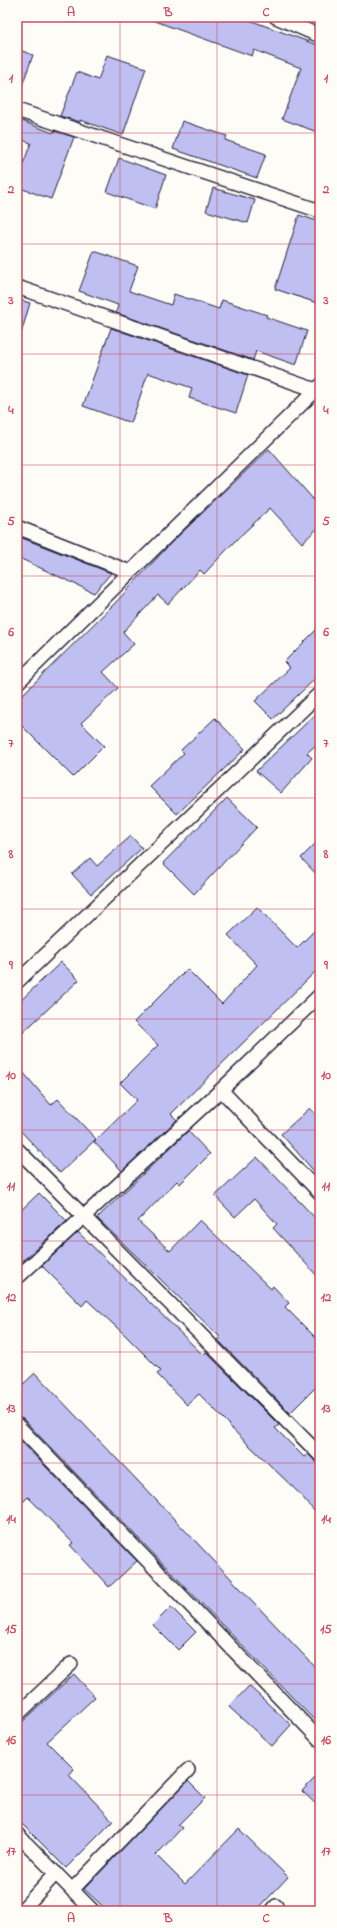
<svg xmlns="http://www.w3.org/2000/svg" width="337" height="1928" font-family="'Indie Flower',sans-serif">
	<rect width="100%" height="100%" fill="#fdfcf7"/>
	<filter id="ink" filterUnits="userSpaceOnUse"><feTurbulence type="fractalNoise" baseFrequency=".025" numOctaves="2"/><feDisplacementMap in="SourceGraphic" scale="8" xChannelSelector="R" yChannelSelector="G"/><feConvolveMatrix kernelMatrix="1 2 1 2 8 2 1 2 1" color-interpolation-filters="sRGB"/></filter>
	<g filter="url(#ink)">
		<path fill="#c0bff2" stroke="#22223b" d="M149 17H241L320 46V133L282 119 301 68 254 50 252 56 149 19Z
			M17 49 33 55 19 94H17Z
			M107 55 146 68 123 135 80 120V122L60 116 77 72 98 80Z
			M17 119 53 133 54 131 74 137 51 199 17 187V180L31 143 17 138Z
			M182 121 227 136 225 140 266 154 257 178 173 149Z
			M119 158 166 175 155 209 107 192Z
			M213 188 255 200 248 223 206 211Z
			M299 215 320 222V304L275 289Z
			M94 251 138 266 129 291 171 305 174 294 219 309 222 300 267 315 266 317 307 331 296 365 256 351 253 360 116 313 118 305 79 291Z
			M17 299 30 303 20 337 17 336Z
			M111 328 248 375 236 413 189 398 192 388 148 373 131 423 83 406Z
			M269 449 320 507V526L302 543 270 508 235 541 204 574 200 570 168 604 158 595 123 632 134 644 103 672 118 688 81 723 104 746 73 777 17 721V700L116 602 170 544Z
			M17 536 111 573 94 593 17 557Z
			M320 626V674L273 719 255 701 290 668 284 662Z
			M320 710V741L307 753 312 758 281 793 256 771Z
			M215 718 245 749 177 814 149 786 184 753 181 750Z
			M227 798 257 827 194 894 163 863Z
			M131 836 142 848 91 894 72 874 90 858 97 866Z
			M320 839V878L301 858Z
			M257 907 297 948 320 925V967L171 1114 177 1120 122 1171 94 1142 137 1100 120 1083 158 1045 134 1022 187 969 222 1004 257 965 228 935Z
			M61 962 79 980 17 1038V1004Z
			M17 1065 51 1105 58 1099 96 1139 60 1173 17 1127Z
			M310 1108 320 1119V1178L281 1134Z
			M188 1131 210 1154 180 1184 177 1181 138 1221 170 1251 200 1220 271 1289 273 1286 289 1303 285 1307 320 1342V1383L290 1413 218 1340 221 1338 97 1218Z
			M257 1157 320 1223V1279L273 1228 277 1224 254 1199 235 1217 215 1196Z
			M39 1193 67 1221 17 1266V1214Z
			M78 1232 203 1355 206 1352 279 1425 275 1428 304 1457 308 1454 315 1461 320 1463V1518L300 1494 229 1426 230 1425 199 1394 187 1405 157 1374 161 1371 125 1335 87 1300 82 1306 42 1266Z
			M35 1373 320 1672V1726L23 1419 17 1417V1390Z
			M17 1437 137 1561 109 1587 70 1545 73 1543 28 1497 23 1502 17 1496Z
			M171 1607 196 1632 178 1650 153 1625Z
			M74 1674 95 1697 47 1742 74 1769 69 1775 113 1821 66 1868 17 1819V1727Z
			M249 1686 291 1725 272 1746 229 1707Z
			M320 1773V1808L302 1791Z
			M188 1781 205 1798 178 1825 182 1828 156 1855 185 1884 239 1829 288 1877 256 1911H108L84 1889Z"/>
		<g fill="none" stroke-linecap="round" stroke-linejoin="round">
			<g stroke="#22223b" stroke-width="16">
				<path id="street" d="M276 17 320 36
					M17 110 320 211
					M17 287 316 390
					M17 527 130 572
					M17 683 320 386
					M17 982 320 693
					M221 1090 320 1193
					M17 1149 320 1455
					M17 1278 221 1090 320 995
					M17 1425 320 1740
					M17 1715 71 1664
					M17 1834 93 1911
					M72 1890 188 1770
					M21 1911 56 1873
					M272 1911 276 1906"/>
			</g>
			<use href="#street" stroke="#fdfcf7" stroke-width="13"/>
		</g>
	</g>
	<path fill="none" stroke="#d1495b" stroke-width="1" stroke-opacity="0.55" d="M120 17V1911M217 17V1911M17 133H320M17 244H320M17 354H320M17 465H320M17 576H320M17 687H320M17 798H320M17 909H320M17 1019H320M17 1130H320M17 1241H320M17 1352H320M17 1463H320M17 1574H320M17 1684H320M17 1795H320"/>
	<rect width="337" height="1928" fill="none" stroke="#fdfcf7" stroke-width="44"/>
	<rect x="22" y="22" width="293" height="1884" fill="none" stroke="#d1495b" stroke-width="1.5"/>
	<g font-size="13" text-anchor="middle" font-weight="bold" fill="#d1495b">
		<text x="71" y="16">A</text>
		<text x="168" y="16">B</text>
		<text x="266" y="16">C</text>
		<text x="11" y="82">1</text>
		<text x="326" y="82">1</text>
		<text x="11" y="193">2</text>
		<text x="326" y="193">2</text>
		<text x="11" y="304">3</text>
		<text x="326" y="304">3</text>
		<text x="11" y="414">4</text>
		<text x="326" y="414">4</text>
		<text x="11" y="525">5</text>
		<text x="326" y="525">5</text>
		<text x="11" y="636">6</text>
		<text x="326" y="636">6</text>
		<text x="11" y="747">7</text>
		<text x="326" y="747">7</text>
		<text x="11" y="858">8</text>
		<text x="326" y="858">8</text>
		<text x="11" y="969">9</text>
		<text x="326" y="969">9</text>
		<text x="11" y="1079">10</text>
		<text x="326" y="1079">10</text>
		<text x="11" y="1190">11</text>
		<text x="326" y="1190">11</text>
		<text x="11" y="1301">12</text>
		<text x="326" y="1301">12</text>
		<text x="11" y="1412">13</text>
		<text x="326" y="1412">13</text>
		<text x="11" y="1523">14</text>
		<text x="326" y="1523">14</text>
		<text x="11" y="1633">15</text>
		<text x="326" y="1633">15</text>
		<text x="11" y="1744">16</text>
		<text x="326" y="1744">16</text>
		<text x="11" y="1855">17</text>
		<text x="326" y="1855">17</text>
		<text x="71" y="1922">A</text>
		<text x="168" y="1922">B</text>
		<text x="266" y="1922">C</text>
	</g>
</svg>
